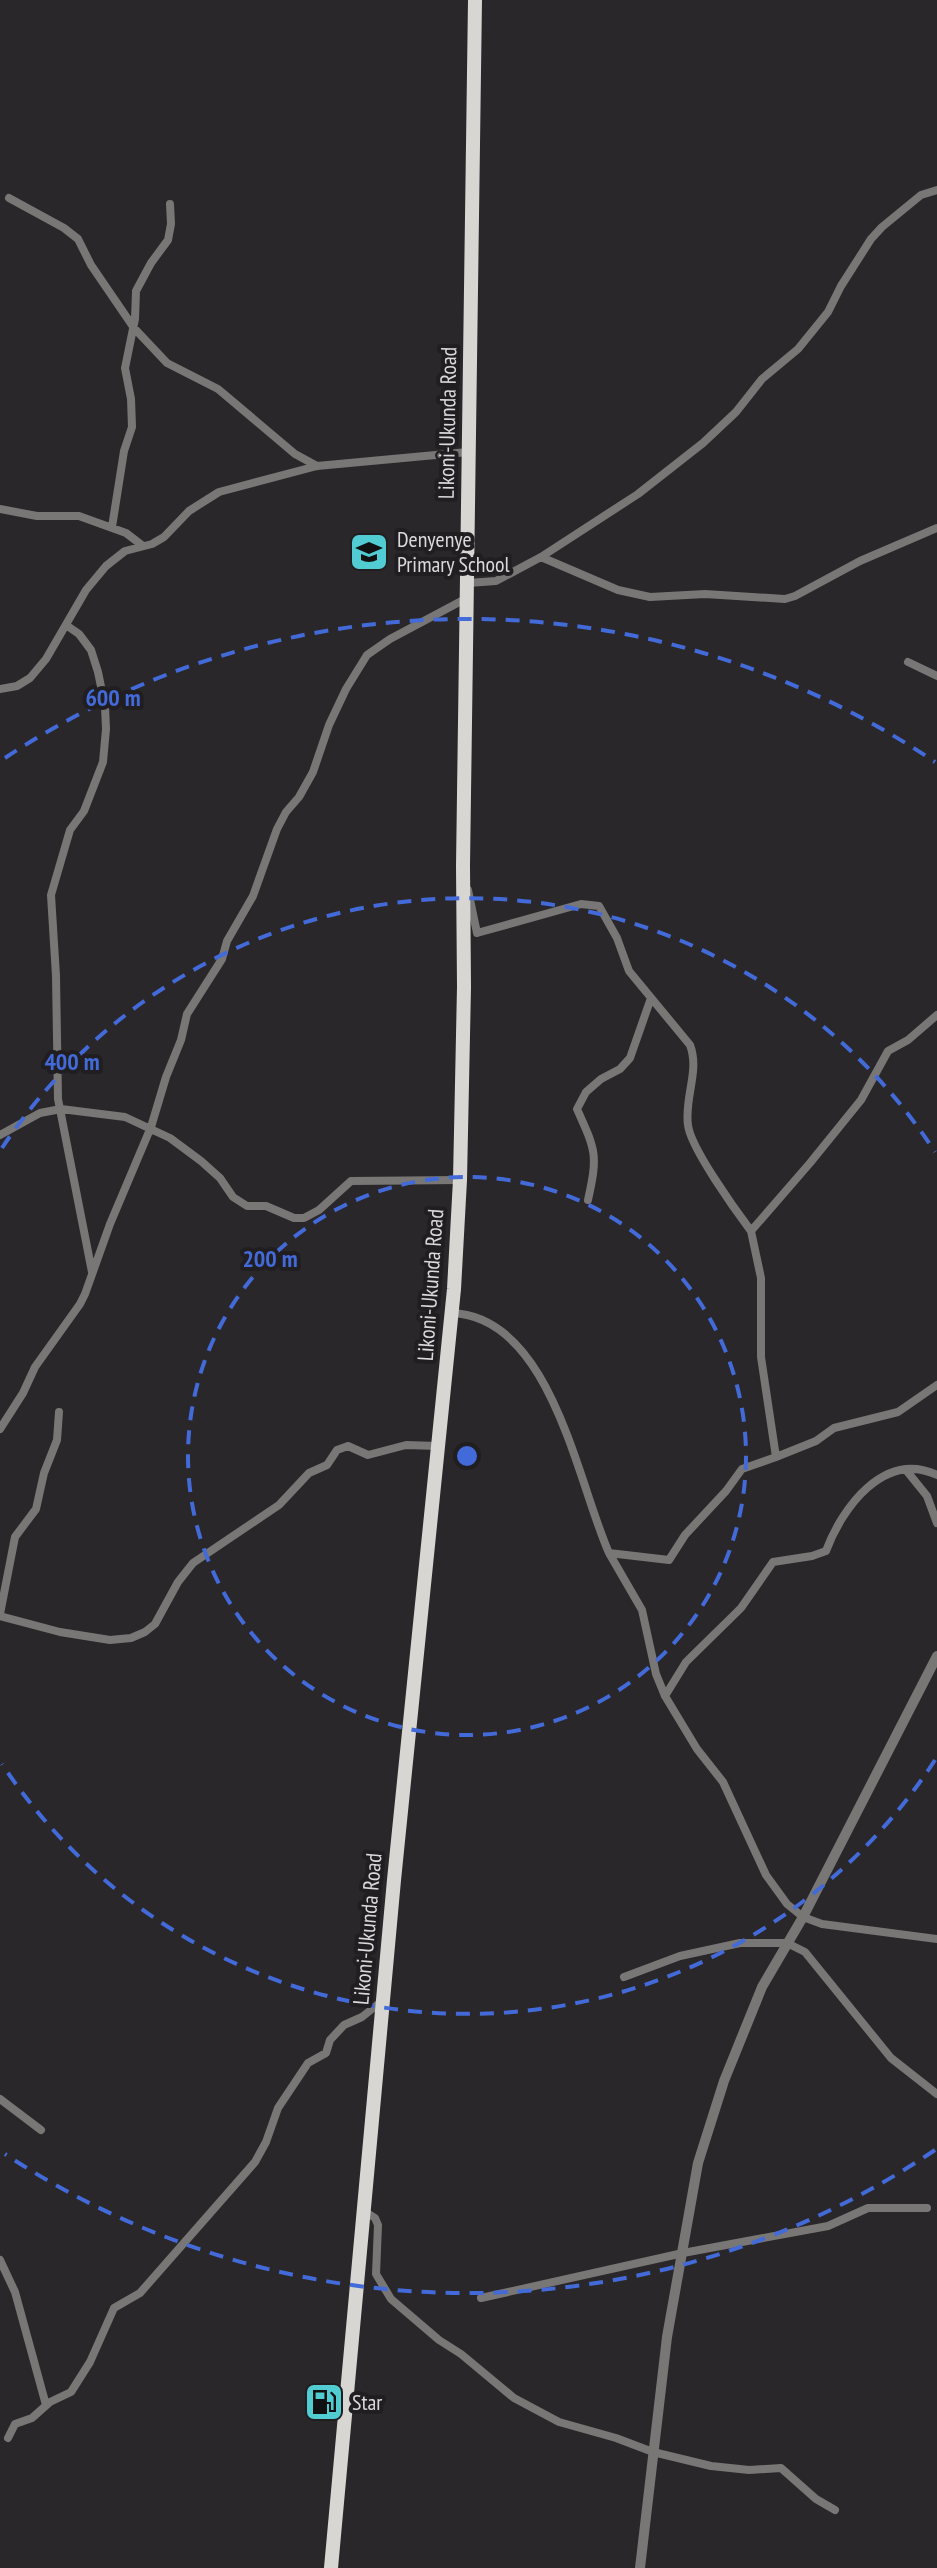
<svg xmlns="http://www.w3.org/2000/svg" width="937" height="2568" font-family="'PT Sans Narrow',sans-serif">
	<rect width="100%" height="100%" fill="#2a272a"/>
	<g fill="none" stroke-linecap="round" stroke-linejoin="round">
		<path stroke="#787775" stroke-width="8" d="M9 198 64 228 78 239 91 265 134 328 167 363 218 389 295 454 317 466
			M0 509 37 516H79L126 533 143 546
			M112 527 124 451 132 427 131 399 125 368 135 319 136 291 151 263 168 240 171 224 170 204
			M541 557 618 590 650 597 705 594 785 599 795 596 860 561 937 528
			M468 583 496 581 541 557 638 494 703 443 736 412 762 379 798 349 828 312 841 286 871 239 882 227 921 195 937 190
			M66 625 79 634 91 650 98 672 105 706 106 729 103 762 84 811 70 830 51 895 56 976 58 1099 92 1272
			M908 662 937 676
			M0 689 17 686 30 678 46 659 86 590 106 566 125 551 152 544 164 537 189 511 219 492 317 466 468 452
			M468 890 477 933 581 904 599 906 617 938 629 971 690 1045C700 1071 684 1098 688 1125 690 1147 736 1211 751 1231
			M0 1135 40 1113 61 1109 125 1117 170 1138 201 1161 220 1178 233 1197 247 1206H266L294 1218H304L319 1210 351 1181 460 1180
			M588 1200C598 1155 596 1151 577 1109L586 1092 601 1079 620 1069 630 1058 651 998
			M452 1313C551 1317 577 1481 609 1553L669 1560 685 1535 726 1491 742 1469 776 1457 761 1357V1278L751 1231 810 1163 861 1100 888 1051 908 1040 937 1015
			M0 1429 23 1393 35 1367 80 1304 85 1294 110 1224 151 1127 166 1077 181 1040 187 1014 222 959 227 941 253 896 277 829 286 812 299 797 313 772 329 725 346 689 367 655 390 639 467 598
			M776 1457 816 1441 834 1428 898 1412 937 1385
			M906 1470 927 1496 937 1523
			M609 1553 642 1610 656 1674 665 1696 697 1749 723 1782 766 1875 787 1904 803 1917 822 1924 937 1939
			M0 1614 15 1537 36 1509 44 1473 57 1440 59 1412
			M0 1616 60 1632 110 1640 131 1638 145 1632 155 1624 178 1582 193 1563 279 1505 309 1473 327 1465 337 1450 348 1446 368 1455 406 1445 438 1446
			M665 1696 686 1662 741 1608 773 1562 812 1556 826 1551C842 1508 884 1450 937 1475
			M624 1977 680 1956 740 1943H787L805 1952 891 2058 937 2094
			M0 2099 41 2130
			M364 2211 375 2218 378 2225 376 2274 391 2299 439 2340 461 2354 514 2398 559 2422 616 2438 653 2452 711 2466 749 2470 781 2468 816 2499 835 2510
			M0 2260 15 2292 46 2405
			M481 2298 683 2253 828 2226 868 2208H927
			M8 2438 15 2424 32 2418 50 2402 71 2392 90 2362 114 2308 140 2293 255 2162 266 2142 278 2108 308 2063 326 2053 330 2040 344 2025 362 2017 382 2001"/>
		<path stroke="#787775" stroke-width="10" d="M640 2568 667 2337 698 2163 724 2081 762 1987 803 1917 937 1656"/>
		<path stroke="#d8d6d2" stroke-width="14" d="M331 2568 394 1880 454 1289 460 1180 464 987 463 866 475 0"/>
	</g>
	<g fill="none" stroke="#436ad9" stroke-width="4" stroke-dasharray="14 10">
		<circle cx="467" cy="1456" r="279"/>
		<path d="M935 1760A558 558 0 0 1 2 1764M2 1148A558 558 0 0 1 935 1152"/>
		<path d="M935 2150A837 837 0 0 1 5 2154M5 758A837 837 0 0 1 935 762"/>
	</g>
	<defs>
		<g id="school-square" transform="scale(2)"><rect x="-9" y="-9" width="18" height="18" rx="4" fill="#51ccd2" stroke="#211e21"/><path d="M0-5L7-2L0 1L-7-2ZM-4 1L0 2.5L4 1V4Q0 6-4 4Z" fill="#111"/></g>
		<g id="fuel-square" transform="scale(2)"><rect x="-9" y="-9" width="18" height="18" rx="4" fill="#51ccd2" stroke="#211e21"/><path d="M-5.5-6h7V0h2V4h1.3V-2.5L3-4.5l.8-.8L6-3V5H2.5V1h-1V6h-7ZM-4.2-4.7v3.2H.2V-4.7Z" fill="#111"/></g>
	</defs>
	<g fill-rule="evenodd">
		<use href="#school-square" x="369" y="552"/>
		<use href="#fuel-square" x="324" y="2402"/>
	</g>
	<g text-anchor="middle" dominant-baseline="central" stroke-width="8" stroke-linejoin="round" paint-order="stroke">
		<g font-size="22" fill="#dbd9db" stroke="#211e21">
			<text transform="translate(447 423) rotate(-89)">Likoni-Ukunda Road</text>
			<text transform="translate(430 1285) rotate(-86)">Likoni-Ukunda Road</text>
			<text transform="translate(367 1929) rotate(-85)">Likoni-Ukunda Road</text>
		</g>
		<g font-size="22" fill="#dbd9db" stroke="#211e21" text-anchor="start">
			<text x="397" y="539">Denyenye<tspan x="397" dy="25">Primary School</tspan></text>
			<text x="352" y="2402">Star</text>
		</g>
	</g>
	<circle cx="467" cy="1456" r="12" fill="#436ad9" stroke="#211e21" stroke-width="4"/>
	<g font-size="24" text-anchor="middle" font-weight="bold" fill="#436ad9" stroke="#211e21" stroke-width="8" stroke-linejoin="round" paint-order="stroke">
		<text x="113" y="706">600 m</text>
		<text x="72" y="1070">400 m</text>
		<text x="270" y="1267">200 m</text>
	</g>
</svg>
